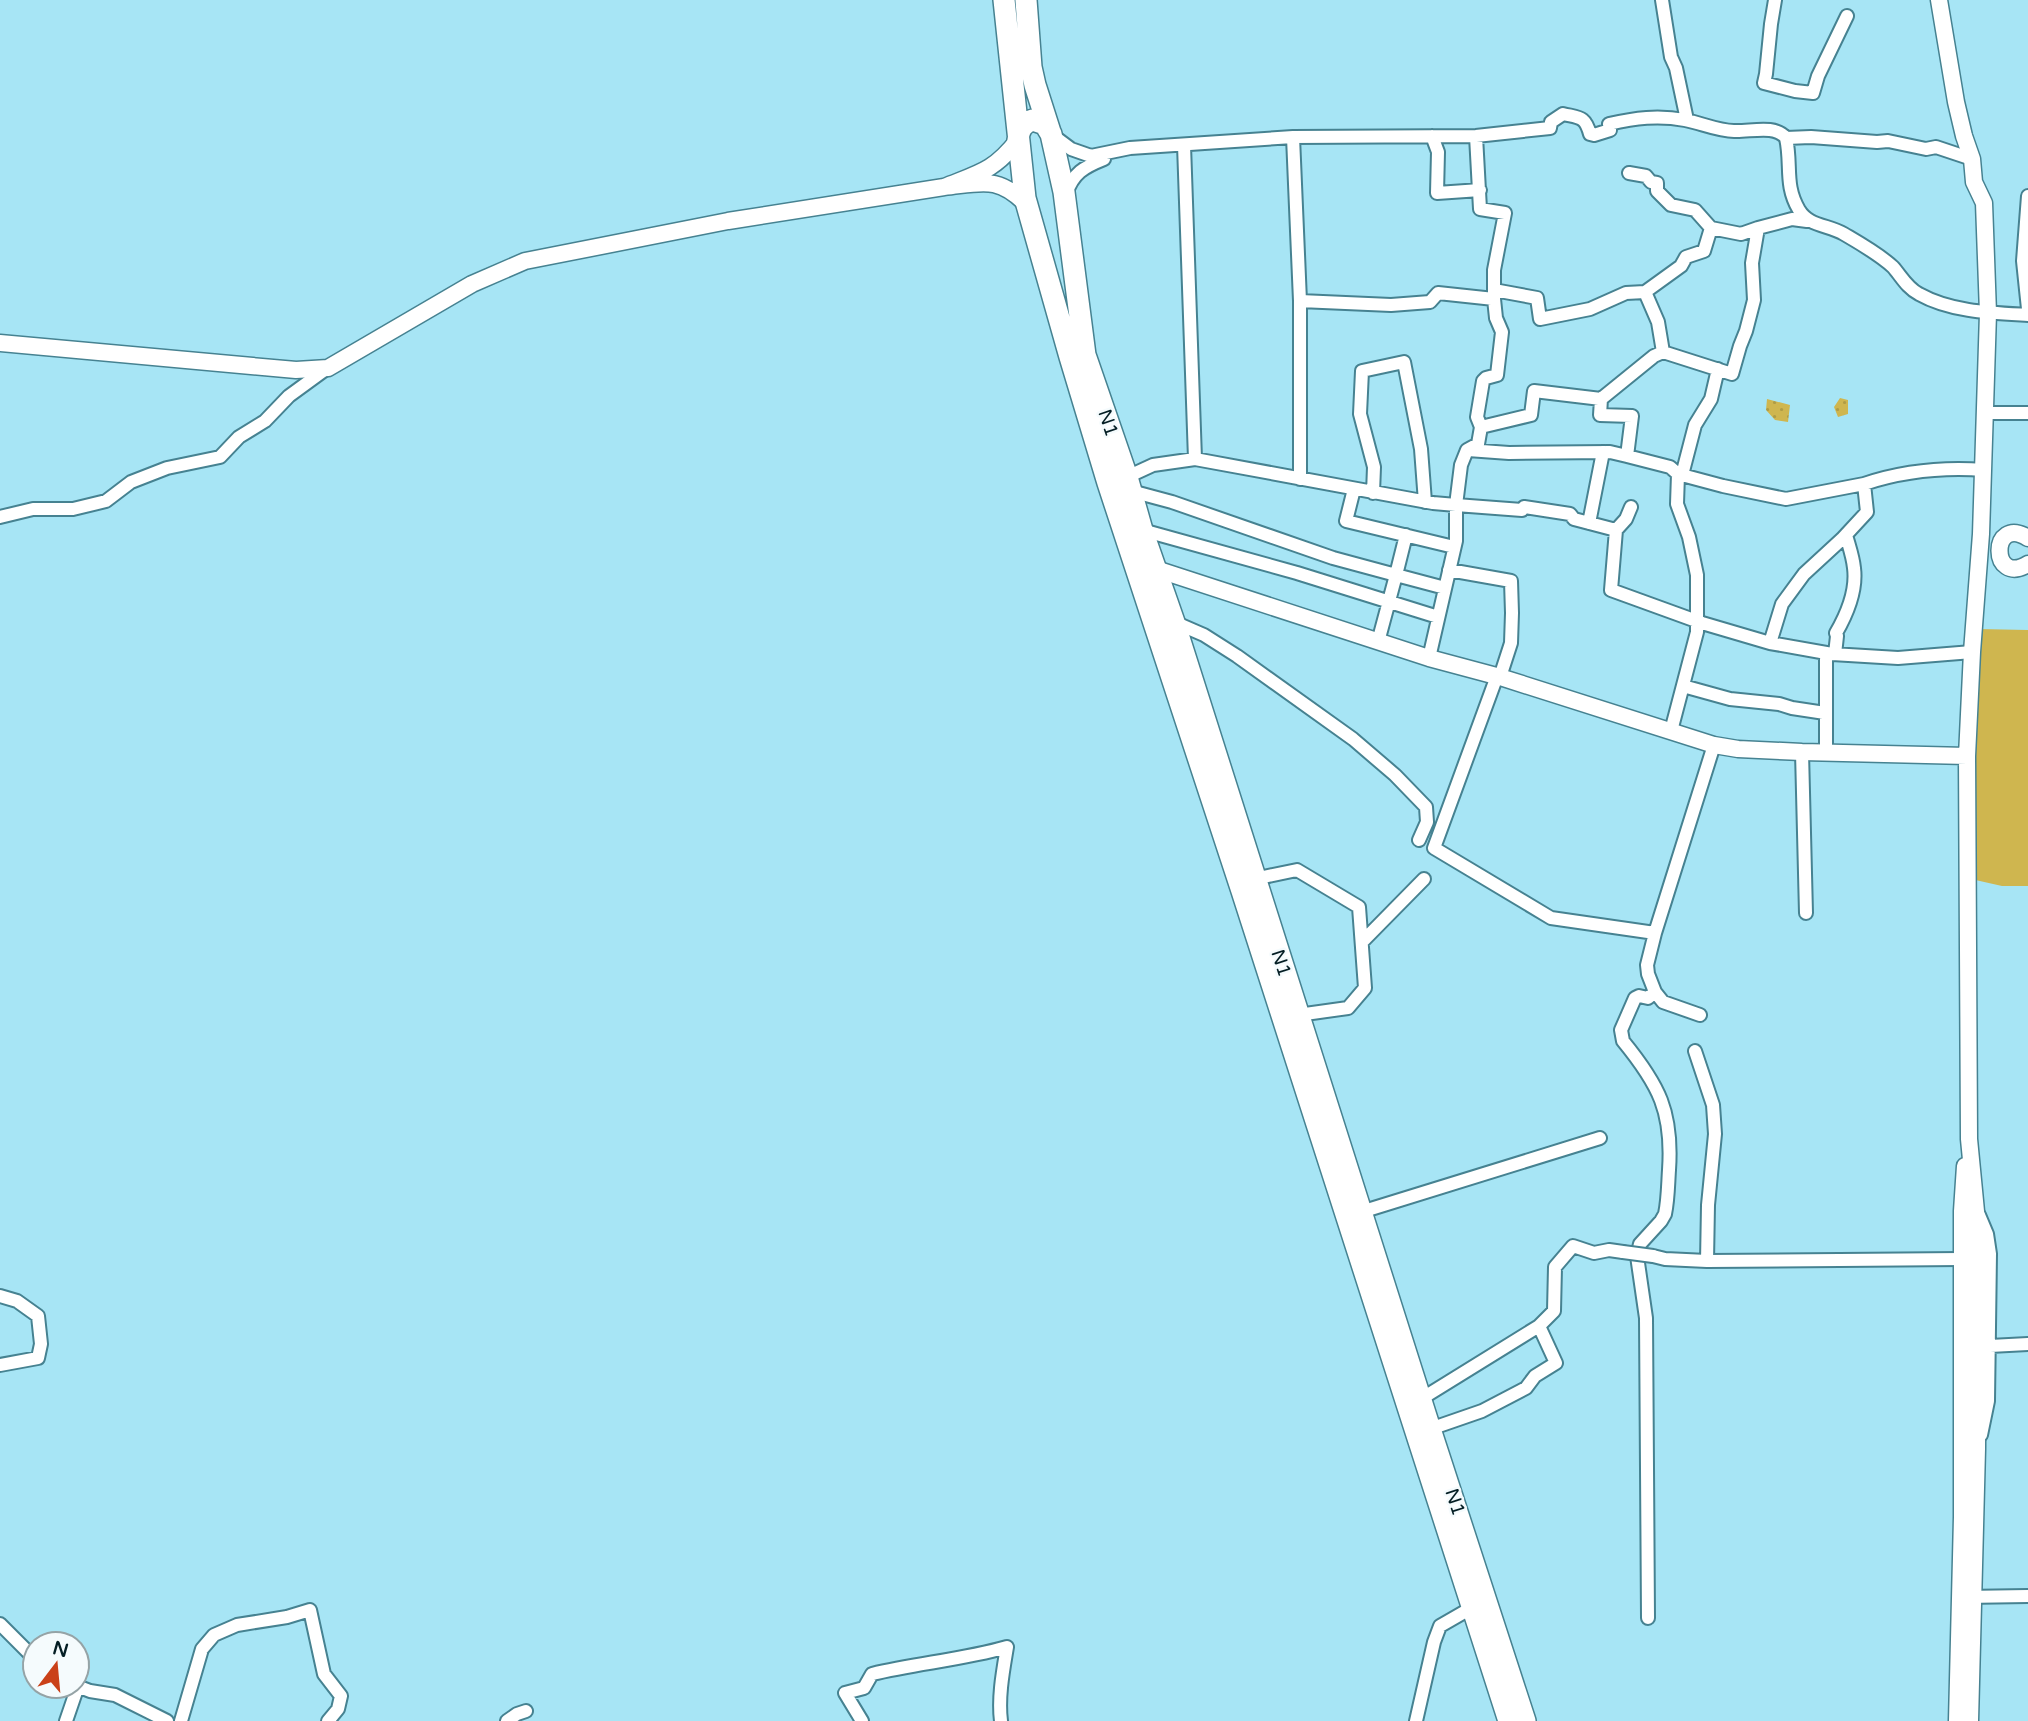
<svg xmlns="http://www.w3.org/2000/svg" width="2028" height="1721" font-family="'Varela Round',sans-serif">
	<defs>
		<pattern id="park-dots" width="8" height="8" patternUnits="userSpaceOnUse" patternTransform="scale(1.75)"><rect width="8" height="8" fill="#cfb64f"/><path d="M2 2h.1M6 6h.1" fill="none" stroke="#b09c45" stroke-width="1.8" stroke-linecap="round"/></pattern>
	</defs>
	<rect width="100%" height="100%" fill="#a7e5f5"/>
	<path fill="url(#park-dots)" d="M1840 398 1848 400V414L1838 417 1834 407Z
		M1767 399 1790 405 1788 422 1775 420 1766 410Z"/>
	<path fill="#cfb64f" d="M1978 629 2028 630V886H2002L1971 879Z"/>
	<g fill="none" stroke-linecap="round" stroke-linejoin="round">
		<g stroke="#468291" stroke-width="16">
			<path id="street" d="M1662 0 1671 57 1676 68 1687 120
				M1775 0 1771 24 1766 74 1764 83 1795 91 1813 93 1818 76 1847 16
				M1051 134 1071 149 1091 156 1130 148 1293 137 1476 136 1550 128 1551 122 1563 114C1580 118 1585 116 1590 134L1594 135 1610 130 1609 124C1635 118 1658 115 1685 120 1701 123 1718 131 1734 131 1750 132 1775 124 1786 138 1792 165 1784 185 1799 210 1808 226 1829 225 1844 234 1861 244 1879 254 1893 267 1901 276 1907 288 1919 294 1951 312 1992 313 2028 315
				M1432 136 1438 152 1437 193 1480 190
				M1476 136 1480 209 1505 213 1494 270V299L1496 318 1502 332 1497 375 1486 378 1483 381 1477 417 1481 427 1478 444 1467 450 1461 465 1456 505 1522 510 1524 507 1570 514 1574 519 1616 530 1611 590 1702 623 1770 643 1832 654 1898 658 1972 652
				M1293 137 1300 301V479
				M1786 138 1811 137 1877 142 1888 141 1926 149 1936 147 1972 159
				M1184 145 1195 459
				M1629 173 1646 176 1651 182 1657 183V191L1671 205 1695 210 1711 228
				M1066 194C1073 173 1084 167 1104 159
				M2028 196 2023 261 2028 309
				M1494 290 1537 298 1540 319 1590 309 1626 293 1645 292 1658 322 1663 352
				M1645 292 1681 266 1686 257 1704 251 1711 228 1741 234 1758 228
				M1300 301 1391 305 1430 302 1438 293 1494 299
				M1986 413H2028
				M1481 427 1531 415 1534 391 1601 399
				M1468 450 1509 453 1610 452 1627 456 1632 416 1600 415 1601 399 1654 356 1663 352 1732 374 1740 346 1746 331 1754 300 1752 263 1758 228 1792 219 1807 221
				M1627 456 1670 467 1678 474 1677 504 1689 537 1697 575V632L1671 731
				M1678 474 1723 486 1786 499 1864 484
				M1682 475 1695 425 1711 399 1718 369
				M1127 477 1153 465 1195 459 1433 503 1456 505V541L1429 658
				M1354 489 1346 521 1454 547
				M1131 491 1172 502 1333 558 1396 575 1378 642
				M1373 493 1374 467 1360 414 1362 371 1404 362 1421 449 1425 502
				M0 517 33 509H73L106 501 131 482 167 468 220 457 239 437 265 421 289 396 326 369
				M1589 523 1603 452
				M1142 530 1297 573 1438 617
				M1616 530 1626 519 1631 507
				M1406 535 1396 575 1445 588
				M1449 570 1511 581 1512 613 1511 643 1500 677
				M1174 622 1204 635 1237 656 1353 739 1395 775 1426 807 1427 822 1419 840
				M1770 643 1782 604 1804 574 1842 539 1867 512 1864 484C1903 471 1943 467 1984 470
				M1826 653V752
				M1835 654 1837 636 1836 633C1847 614 1857 591 1854 568 1853 557 1849 546 1846 535
				M1497 676 1434 848 1551 918 1655 933
				M1683 686 1730 699 1779 704 1792 708 1825 713
				M1802 752 1806 913
				M1254 879 1297 870 1359 907 1365 988 1348 1008 1298 1015
				M1362 942 1424 879
				M1700 1015 1663 1002 1655 992 1648 974 1647 965 1655 933 1714 745
				M1695 1051 1713 1105 1715 1134 1708 1205 1707 1261
				M1361 1212 1600 1138
				M1979 1215 1987 1234 1990 1254 1988 1401 1981 1435
				M1653 1256 1665 1259 1707 1261 1962 1259
				M0 1296 17 1301 38 1316 41 1344 38 1358 0 1365
				M1990 1346 2028 1344
				M1421 1399 1539 1326 1554 1311 1555 1267 1573 1246 1594 1253 1609 1250 1623 1252
				M1430 1429 1482 1411 1526 1388 1535 1376 1556 1363 1539 1326
				M1964 1597 2028 1596
				M1648 1618 1646 1318 1637 1256 1640 1244 1661 1221 1665 1214C1668 1200 1668 1185 1669 1170 1673 1112 1659 1085 1623 1041L1621 1030 1635 998 1639 996 1648 998 1655 992
				M0 1624 35 1659
				M77 1686 90 1691 115 1695 167 1721
				M66 1721 78 1686
				M181 1721 202 1649 214 1635 237 1625 287 1617 310 1610 324 1674 341 1696 338 1709 328 1721
				M507 1721 517 1714 526 1711
				M862 1721 845 1693 864 1688 872 1674C917 1663 962 1660 1007 1647 1003 1671 998 1697 1001 1721
				M1416 1721 1434 1642 1440 1626 1473 1607"/>
		</g>
		<g stroke="#468291" stroke-width="19">
			<path id="secondary" d="M1939 0 1956 102 1964 136 1972 159 1974 182 1984 203 1988 313 1981 534 1972 652 1967 756 1969 1139 1978 1232 1977 1449 1970 1721
				M1018 140C994 171 979 173 944 187 982 183 998 175 1027 205
				M0 343 296 370 328 368 472 284 525 261 728 221 944 187
				M2028 538C1990 514 1990 587 2028 564
				M1156 569 1429 658 1500 677 1714 745 1738 749 1802 752 1967 756
				M1957 1721 1962 1517V1211L1965 1166"/>
		</g>
		<g stroke="#468291" stroke-width="24">
			<path id="highway" d="M1004 0 1025 198 1070 357 1108 483 1242 891 1509 1721
				M1026 0 1031 67 1035 85 1050 132
				M1018 140C1019 130 1022 123 1033 120L1045 124 1051 134 1064 192 1085 355 1127 477 1142 530 1174 622 1430 1429 1525 1721"/>
		</g>
		<use href="#street" stroke="#fff" stroke-width="12"/>
		<use href="#secondary" stroke="#fff" stroke-width="16"/>
		<use href="#highway" stroke="#fff" stroke-width="21"/>
		<g stroke="#468291" stroke-width="16" stroke-linecap="butt">
			<path id="street-bridge" d="M1623 1252 1653 1256"/>
		</g>
		<use href="#street-bridge" stroke="#fff" stroke-width="12"/>
	</g>
	<g text-anchor="middle" dominant-baseline="central" stroke-width="5" stroke-linejoin="round" paint-order="stroke">
		<g font-size="19" fill="#041e24" stroke="#f5fbfd">
			<text transform="translate(1108 423) rotate(71)">N1</text>
			<text transform="translate(1281 963) rotate(72)">N1</text>
			<text transform="translate(1455 1502) rotate(72)">N1</text>
		</g>
	</g>
	<g transform="translate(56 1665) rotate(16)"><circle r="33" fill="#f5fbfd" stroke="#95a3a6" stroke-width="2"/>
	<path d="M0-5L12 26L0 18L-12 26Z" fill="#ca4119"/>
	<text y="-10" font-size="19" font-weight="bold" text-anchor="middle" fill="#041e24">N</text>
	</g>
</svg>
